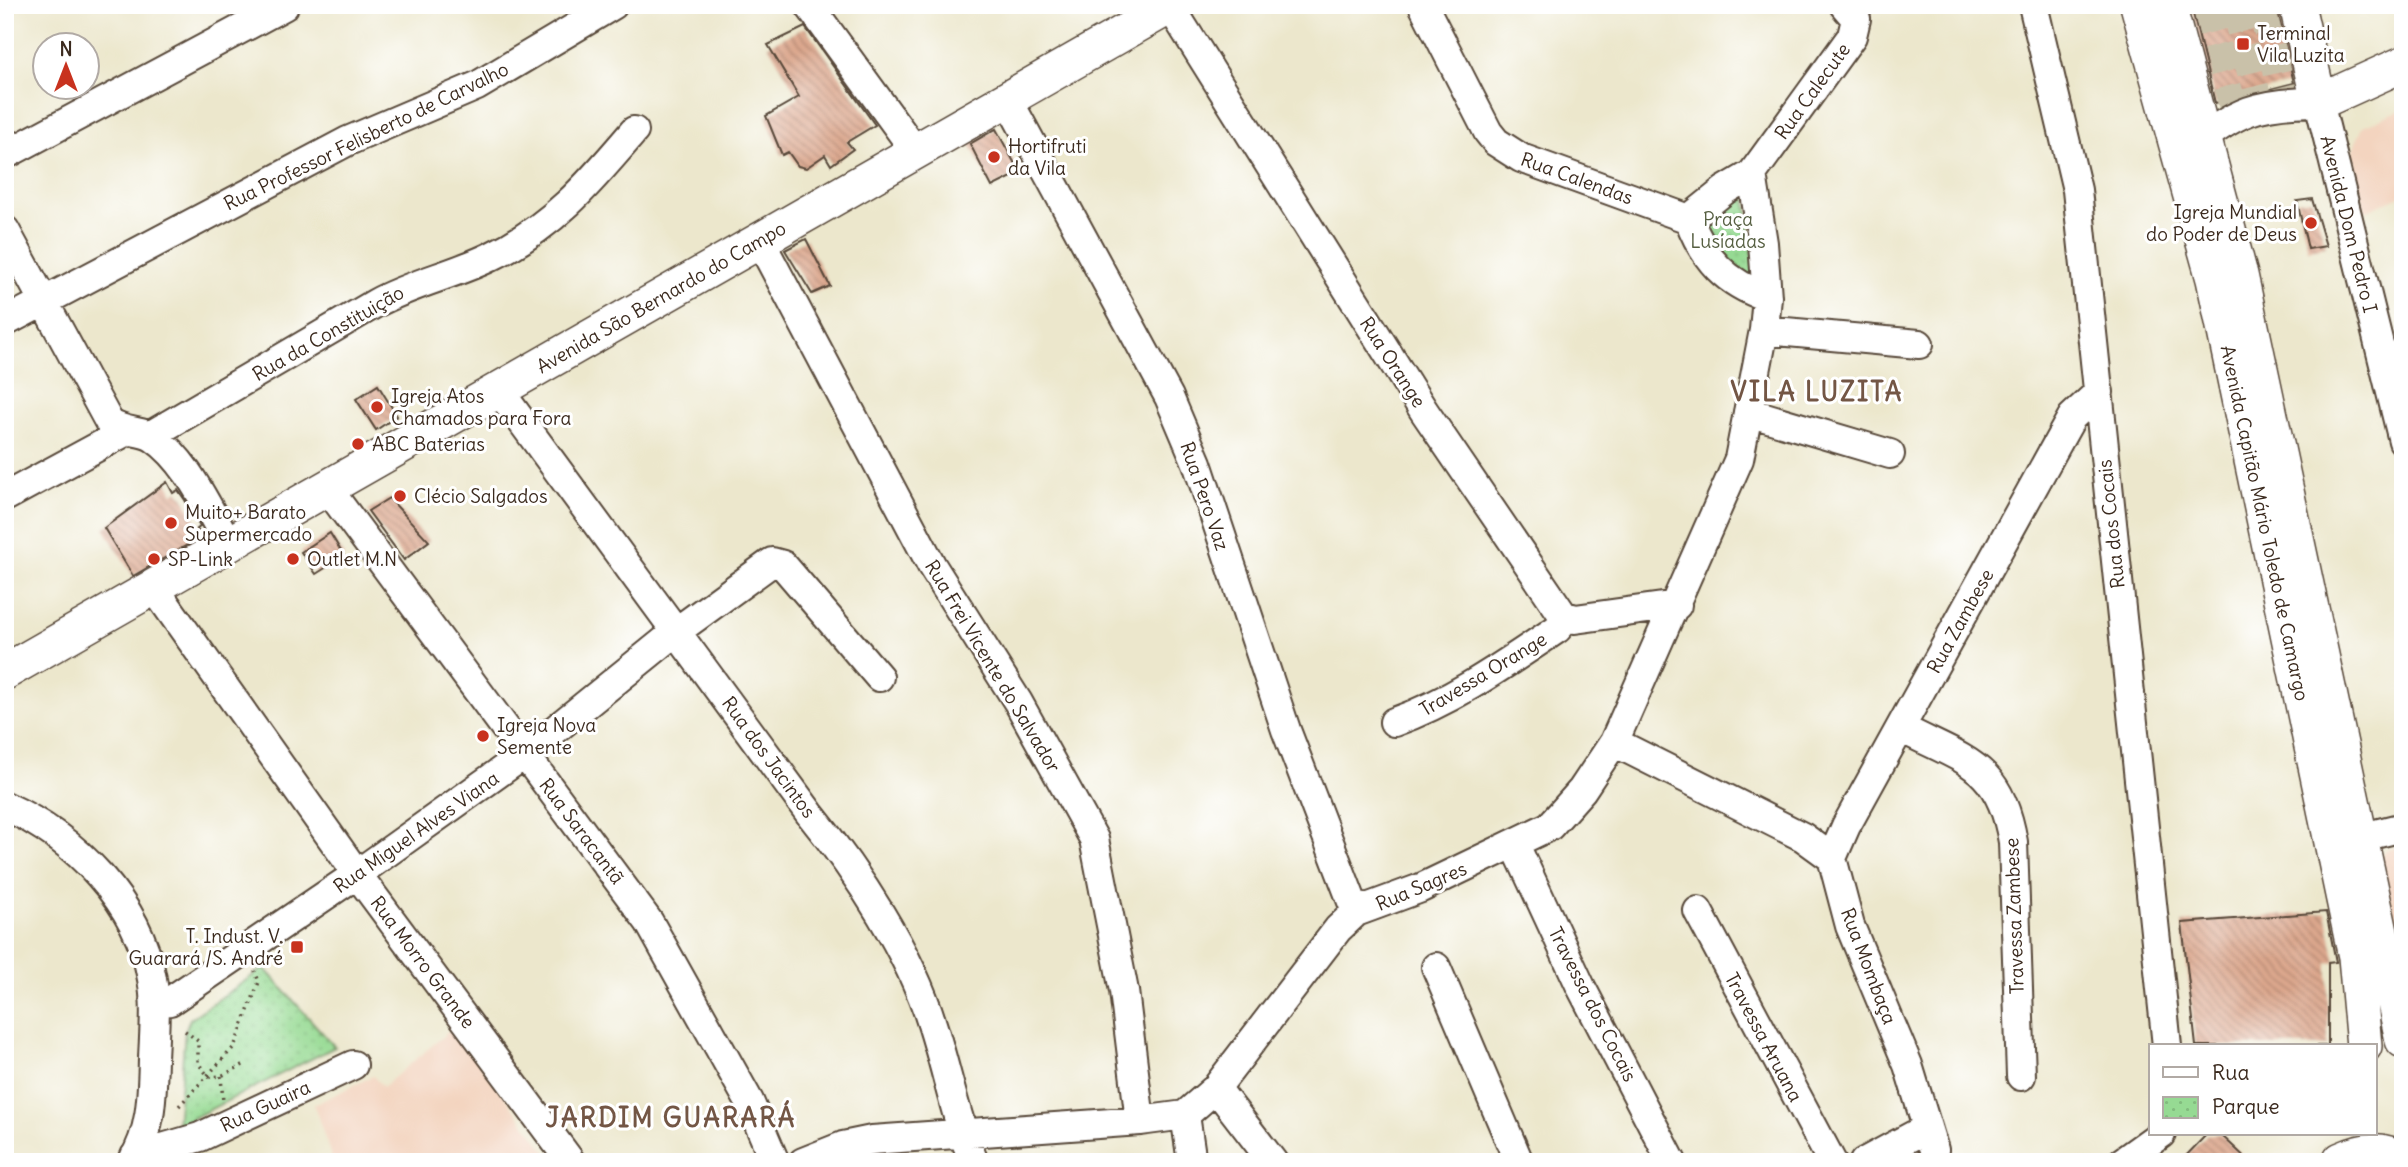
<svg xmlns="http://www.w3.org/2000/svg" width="2408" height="1167" font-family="Delius,sans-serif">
	<defs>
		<pattern id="park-dots" width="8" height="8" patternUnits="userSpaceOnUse" patternTransform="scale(1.75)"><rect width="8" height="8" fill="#96da93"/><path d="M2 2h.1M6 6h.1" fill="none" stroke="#82bb7e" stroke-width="1.8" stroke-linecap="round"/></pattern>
		<pattern id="building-back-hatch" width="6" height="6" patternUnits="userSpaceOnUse" patternTransform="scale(1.75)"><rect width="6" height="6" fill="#dca78d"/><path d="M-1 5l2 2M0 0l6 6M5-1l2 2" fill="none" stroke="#b48873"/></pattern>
	</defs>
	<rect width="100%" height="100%" fill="#fff"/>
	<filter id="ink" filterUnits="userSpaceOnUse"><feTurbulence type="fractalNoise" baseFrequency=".0143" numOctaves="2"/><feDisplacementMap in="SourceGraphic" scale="14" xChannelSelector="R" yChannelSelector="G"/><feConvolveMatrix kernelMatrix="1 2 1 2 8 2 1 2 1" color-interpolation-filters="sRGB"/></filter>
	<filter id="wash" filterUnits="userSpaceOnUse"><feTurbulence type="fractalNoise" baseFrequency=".00686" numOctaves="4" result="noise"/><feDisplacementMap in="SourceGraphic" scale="28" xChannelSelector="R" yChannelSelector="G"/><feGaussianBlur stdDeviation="1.57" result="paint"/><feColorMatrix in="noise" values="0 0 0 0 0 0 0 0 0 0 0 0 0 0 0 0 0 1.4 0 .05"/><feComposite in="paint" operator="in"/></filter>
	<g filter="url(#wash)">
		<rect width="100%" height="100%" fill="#ece7cc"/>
		<path fill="#f3d4bf" d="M2403 109V195L2365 211 2350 156 2363 126Z
			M2403 846V966L2380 859 2387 850Z
			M453 1028 554 1162H333L314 1105 373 1076 383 1087Z"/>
		<path fill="url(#park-dots)" stroke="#688258" stroke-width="2" d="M1745 189 1756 283 1732 270 1700 223Z
			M264 968 335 1047 177 1126 185 1031 190 1019Z"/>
		<g id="blocks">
			<path fill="url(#building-back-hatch)" d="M2191 5H2276L2294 83 2215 103Z
				M805 27 875 125 847 142 853 149 831 165 825 155 806 168 798 166 788 152 782 155 766 116 799 97 768 45Z
				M996 129 1020 173 992 187 970 144Z
				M2312 199 2326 246 2308 249 2297 201Z
				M806 239 830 286 812 294 785 250Z
				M378 385 397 416 376 430 356 399Z
				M167 482 173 493 178 490 185 500 200 527 197 529 201 537 133 576 104 528Z
				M389 498 429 541 404 560 368 511Z
				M330 533 344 556 316 574 301 552Z
				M2326 912 2336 962 2328 963V1046H2196L2182 923Z
				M2207 1134H2220L2250 1162H2180Z"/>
		</g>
	</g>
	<g filter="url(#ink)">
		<use href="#blocks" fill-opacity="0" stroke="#564638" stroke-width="2"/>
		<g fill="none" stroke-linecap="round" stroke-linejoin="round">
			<path stroke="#c9c1a9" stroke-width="28" stroke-dasharray="28 14" stroke-linecap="butt" d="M2206 5 2235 115
				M2234 5 2260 108
				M2261 5 2285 102"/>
			<g stroke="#564638" stroke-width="32">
				<path id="minor" d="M809 5 916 152
					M1423 5 1488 132 1496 142 1521 158 1689 219
					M2033 5 2077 190 2167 1046
					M1170 6 1424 411 1563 615 1575 619 1677 605
					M1008 100 1169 397 1197 463 1286 730 1356 912
					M2189 149C2236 111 2258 102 2319 102L2403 441
					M5 155 284 6
					M1689 219 1725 190 1752 174 1852 36 1856 19 1844 5
					M1689 219C1704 260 1726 283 1767 297
					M5 230 109 422C123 434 141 429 154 438 189 462 208 510 230 546
					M759 239 932 566 1018 702 1094 839 1124 991 1140 1121
					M5 322 348 141 477 86 613 5
					M1764 330 1919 344
					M498 389 810 814C857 872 910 952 932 1024 947 1070 955 1117 974 1162
					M1748 412 1890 454
					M151 435 376 303C413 283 453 275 490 257 554 226 589 184 634 131
					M328 489 649 922 749 1101 775 1162
					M5 497 125 432
					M155 589 357 874 571 1162
					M1394 722C1453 701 1505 664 1557 629L1567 618
					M1901 728C1964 761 2000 763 2013 842L2021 1076
					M1614 742 1803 837 1832 858 1850 926 1908 1065 1934 1150
					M5 806C74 837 139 902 152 979 157 1005 154 1032 153 1059 152 1094 152 1131 132 1162
					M2359 838 2403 827
					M1515 845 1581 987 1672 1162
					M1832 858 1846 826 2063 433 2072 417 2099 392
					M1698 911 1832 1162
					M1436 967 1519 1162
					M155 1003 170 1001 357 874 525 754 677 631 772 562 783 565 879 677
					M1216 1088 1273 1162
					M1185 1115 1192 1162
					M135 1156 200 1137 353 1065
					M803 1162 843 1146 872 1140 1140 1121 1185 1115 1216 1088 1338 929 1356 912 1421 888 1550 826 1582 790 1614 742 1739 459 1764 330 1767 297 1763 243 1752 174
					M1864 1162 1927 1128
					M2122 1162 2161 1134"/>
			</g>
			<g stroke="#564638" stroke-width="38">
				<path id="major" d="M2138 5 2214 279 2356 957 2364 1046
					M2168 5 2240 275 2403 1040
					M2297 5 2319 102 2403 64
					M5 672 1172 5
					M2341 1160C2363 1150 2382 1147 2403 1161"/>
			</g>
			<path stroke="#564638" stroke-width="3.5" stroke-dasharray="2 5" stroke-linecap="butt" d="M185 1031 198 1041V1063L209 1077 221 1076 245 1064
				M221 1076 223 1102
				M179 1106 234 1047 259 982 255 971"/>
			<use href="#minor" stroke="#fff" stroke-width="28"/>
			<use href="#major" stroke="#fff" stroke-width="35"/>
		</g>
	</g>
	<g fill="#c8321e" stroke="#fff" stroke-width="2.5">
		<rect x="2236" y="37" width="14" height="14" rx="3.5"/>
		<circle cx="994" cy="157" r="7"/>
		<circle cx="2311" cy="223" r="7"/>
		<circle cx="377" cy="407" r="7"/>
		<circle cx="358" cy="444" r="7"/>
		<circle cx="400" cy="496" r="7"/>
		<circle cx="171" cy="523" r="7"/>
		<circle cx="154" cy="559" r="7"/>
		<circle cx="293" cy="559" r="7"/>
		<circle cx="483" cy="736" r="7"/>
		<rect x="290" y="940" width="14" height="14" rx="3.5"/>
	</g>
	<g text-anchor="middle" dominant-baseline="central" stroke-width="6" stroke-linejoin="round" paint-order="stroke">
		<g font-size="19" fill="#3b2a1e" stroke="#fff" text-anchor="start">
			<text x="2257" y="33">Terminal<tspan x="2257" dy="22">Vila Luzita</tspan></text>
			<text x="1008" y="146">Hortifruti<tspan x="1008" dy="22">da Vila</tspan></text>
			<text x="2297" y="212" text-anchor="end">Igreja Mundial<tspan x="2297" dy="22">do Poder de Deus</tspan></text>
			<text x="391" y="396">Igreja Atos<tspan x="391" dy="22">Chamados para Fora</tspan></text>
			<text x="372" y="444">ABC Baterias</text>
			<text x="414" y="496">Clécio Salgados</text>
			<text x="185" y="512">Muito+ Barato<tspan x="185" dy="22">Supermercado</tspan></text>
			<text x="168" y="559">SP-Link</text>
			<text x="307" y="559">Outlet M.N</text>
			<text x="497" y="725">Igreja Nova<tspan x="497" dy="22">Semente</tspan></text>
			<text x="283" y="936" text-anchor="end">T. Indust. V.<tspan x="283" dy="22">Guarará /S. André</tspan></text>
		</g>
		<g font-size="19" fill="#3b2a1e" stroke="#fff">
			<text transform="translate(1812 91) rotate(-54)">Rua Calecute</text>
			<text transform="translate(366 136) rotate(-26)">Rua Professor Felisberto de Carvalho</text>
			<text transform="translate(1577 178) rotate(20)">Rua Calendas</text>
			<text transform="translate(2349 224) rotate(76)">Avenida Dom Pedro I</text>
			<text transform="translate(661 297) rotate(-30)">Avenida São Bernardo do Campo</text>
			<text transform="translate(328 333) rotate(-30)">Rua da Constituição</text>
			<text transform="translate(1393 362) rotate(57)">Rua Orange</text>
			<text transform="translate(1205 496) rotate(71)">Rua Pero Vaz</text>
			<text transform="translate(2265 523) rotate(78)">Avenida Capitão Mário Toledo de Camargo</text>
			<text transform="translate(2111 524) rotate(-96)">Rua dos Cocais</text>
			<text transform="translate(1960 621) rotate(-61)">Rua Zambese</text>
			<text transform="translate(993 666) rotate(59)">Rua Frei Vicente do Salvador</text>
			<text transform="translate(1483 674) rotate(-31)">Travessa Orange</text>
			<text transform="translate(769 757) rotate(54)">Rua dos Jacintos</text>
			<text transform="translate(582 831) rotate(53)">Rua Saracantã</text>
			<text transform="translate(416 832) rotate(-35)">Rua Miguel Alves Viana</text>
			<text transform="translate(1421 886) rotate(-23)">Rua Sagres</text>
			<text transform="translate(2014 916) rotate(-92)">Travessa Zambese</text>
			<text transform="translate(423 962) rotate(53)">Rua Morro Grande</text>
			<text transform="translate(1869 966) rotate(69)">Rua Mombaça</text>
			<text transform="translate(1593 1004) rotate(63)">Travessa dos Cocais</text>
			<text transform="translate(1764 1037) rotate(62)">Travessa Aruana</text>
			<text transform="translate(265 1106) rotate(-25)">Rua Guaira</text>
		</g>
		<g font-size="19" fill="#565f41" stroke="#fff">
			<text x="1728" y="219">Praça<tspan x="1728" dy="22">Lusíadas</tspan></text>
		</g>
		<g font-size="26" font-weight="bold" letter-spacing="2" fill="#735645" stroke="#fff">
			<text x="1817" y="391">VILA LUZITA</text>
			<text x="671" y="1117">JARDIM GUARARÁ</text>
		</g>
	</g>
	<rect width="2408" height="1167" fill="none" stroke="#fff" stroke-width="28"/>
	<rect x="2149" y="1044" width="228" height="91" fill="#ffffff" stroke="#b1aaa5" stroke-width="2"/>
	<rect x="2163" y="1067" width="35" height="10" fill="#ffffff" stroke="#b1aaa5" stroke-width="2"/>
	<text x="2212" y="1080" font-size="21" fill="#3b2a1e">Rua</text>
	<rect x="2163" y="1097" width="35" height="21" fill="url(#park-dots)" stroke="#b1aaa5" stroke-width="2"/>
	<text x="2212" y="1114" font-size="21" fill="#3b2a1e">Parque</text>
	<g transform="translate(66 66)"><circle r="33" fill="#ffffff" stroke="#b1aaa5" stroke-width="2"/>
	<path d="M0-5L12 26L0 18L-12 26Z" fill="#c8321e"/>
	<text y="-10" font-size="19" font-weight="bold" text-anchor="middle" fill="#3b2a1e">N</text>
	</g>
</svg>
